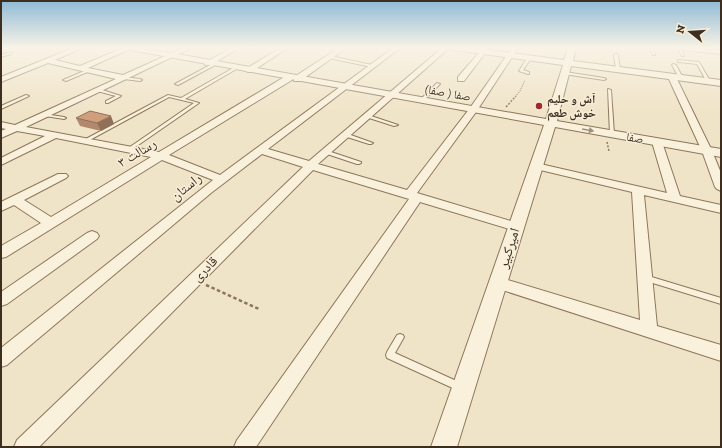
<svg xmlns="http://www.w3.org/2000/svg" width="722" height="448" font-family="'Zilla Slab','Noto Naskh Arabic',serif">
	<rect width="100%" height="100%" fill="#f0e4c8"/>
	<g fill="none" stroke-linecap="round" stroke-linejoin="round">
		<g stroke="#8d765c" stroke-width="2">
			<path id="service" d="M649 48H653L655 55H653Z
				M677 48H681L684 56H682Z
				M10 52 12 53 11 54 1 57V55Z
				M616 54 618 55 620 69 618 70 616 69 614 55Z
				M330 56 372 65 374 66 372 67 329 58 328 57Z
				M528 57 531 58 523 70 529 72V74H528L519 71Z
				M678 60 699 62 710 81 707 82 697 64 679 62H678Z
				M214 63 217 64 178 85 175 84Z
				M673 64 676 65 683 78 682 79 679 78 672 65Z
				M235 67 238 68 185 99 199 103 131 150H129L127 149 194 103 169 97 86 142H84L82 141 168 95 181 98Z
				M89 69 92 70 66 81 63 80Z
				M565 72 604 78 606 79 604 80 564 74V72Z
				M123 77 140 79 142 80 140 81 124 79 122 78Z
				M437 83 440 84 422 102H420V100Z
				M97 89H99L121 96 108 103H106V101L116 96 97 91Z
				M608 89 611 90 614 134 612 135 610 134Z
				M26 95 29 96 1 109V106Z
				M44 114 64 117 66 118 64 119 45 116H44Z
				M366 115H368L398 125 394 126 366 117Z
				M344 134H348L373 143 371 144H369L344 136Z
				M324 151H328L361 162V163L359 164H357L324 153Z
				M645 275 721 298V304L643 280 642 278 643 276Z
				M400 334 403 335 404 337 395 353 463 384 464 387 463 390 460 391 457 390 387 358 386 355 387 352 397 335Z"/>
		</g>
		<g stroke="#8d765c" stroke-width="2">
			<path id="minor" d="M73 48H82L55 60 80 66 123 48H132L88 68 123 75 183 48H191L26 127 159 152 286 76H292V80L169 155 220 175 393 48H400L268 149 309 161 442 48H449L318 164 407 190 470 108 512 48H518L476 112 417 193 521 224 523 227 521 230 516 231 420 202 256 447H234L237 440 409 199 313 170 39 447H14L17 440 303 167 262 154 211 193 7 365 1 367V348L213 180 162 160 6 257 1 258V246L41 223 14 205 1 211V202L58 174H66L68 176 66 178 24 200 51 217 151 157 56 138 1 165V158L45 136 17 131 1 138V131L6 129 1 128V122L15 125 116 79 48 63 1 82V77Z
				M231 48H239L211 65H205L204 63Z
				M280 48H288L251 72H248L244 70Z
				M339 48H346L300 81H294V77Z
				M483 48H489L464 81H458V77Z
				M681 48 721 50V54L684 50Z
				M669 75H672L676 77 712 151 721 173V191L717 189 715 187 702 151 668 77Z
				M657 139 662 142 680 196 721 205V213L644 195 657 326 721 345V361L493 287 490 283 493 279 498 277 640 320 632 192 532 168 531 166 536 163 667 193 652 142Z
				M92 231 97 233 99 236 97 239 7 304 1 306V292L87 233Z"/>
		</g>
		<g stroke="#8d765c" stroke-width="2">
			<path id="tertiary" d="M126 48H143L546 119 563 65 454 50 450 48H473L564 60 568 48H576L573 61 721 80V86L571 66 557 121 721 149V157L555 127 457 447H431L544 125 130 50Z"/>
		</g>
		<path stroke="#8d765c" stroke-width="1" stroke-dasharray="1.5 1" stroke-linecap="butt" d="M515 97 520 91 525 80"/>
		<path stroke="#8d765c" stroke-width="1.5" stroke-dasharray="2 1.5" stroke-linecap="butt" d="M506 107 516 96
			M607 142 609 151"/>
		<path stroke="#8d765c" stroke-width="2.5" stroke-dasharray="3.5 2.5" stroke-linecap="butt" d="M206 285 259 309"/>
		<use href="#service" fill="#faf1dc" fill-rule="evenodd"/>
		<use href="#minor" fill="#faf1dc" fill-rule="evenodd"/>
		<use href="#tertiary" fill="#faf1dc" fill-rule="evenodd"/>
	</g>
	<path fill="#b2896c" d="M76 118 114 124 101 131 80 126Z"/>
	<path fill="#916f58" d="M111 116 114 124 101 131 97 123Z"/>
	<path fill="#cf9f7d" stroke="#916f58" d="M90 111 111 116 97 123 76 118Z"/>
	<defs><path id="oneway-solid" d="M-6-.8H1V-3.2L6.5 0L1 3.2V.8H-6Z"/></defs>
	<use fill="#9c907e" href="#oneway-solid" transform="translate(588 130) rotate(10)"/>
	<linearGradient id="sky" x2="0" y2="1"><stop stop-color="#8fbad6"/><stop offset="0.43" stop-color="#f8f3e6"/><stop offset="1" stop-color="#f8f3e6" stop-opacity="0"/></linearGradient>
	<rect width="722" height="111" fill="url(#sky)"/>
	<circle fill="#9e2a2b" stroke="#f7eed8" stroke-width="1.5" cx="539" cy="106" r="4"/>
	<g text-anchor="middle" dominant-baseline="central" stroke-width="3" stroke-linejoin="round" paint-order="stroke">
		<g font-size="12" fill="#3d2e20" stroke="#f7eed8">
			<text transform="translate(448 93) rotate(10)">صفا ( صفا)</text>
			<text transform="translate(635 138) rotate(10)">صفا</text>
		</g>
		<g font-size="12" font-weight="bold" fill="#3d2e20" stroke="#f7eed8" text-anchor="start">
			<text x="547" y="99">آش و حلیم<tspan x="547" dy="14">خوش طعم</tspan></text>
		</g>
		<g font-size="14" fill="#3d2e20" stroke="#f7eed8">
			<text transform="translate(137 153) rotate(-31)">رسالت ۳</text>
			<text transform="translate(186 187) rotate(-39)">راستان</text>
			<text transform="translate(509 248) rotate(-72)">امیرکبیر</text>
			<text transform="translate(205 269) rotate(-45)">قادری</text>
		</g>
	</g>
	<rect width="722" height="448" fill="none" stroke="#3d2e20" stroke-width="4"/>
	<g transform="translate(690 32) rotate(287)" stroke="#f7eed8" stroke-width="3" paint-order="stroke">
	<path d="M0-3L7 15L0 10L-7 15Z" fill="#3d2e20"/>
	<text y="-6" font-size="11" font-weight="bold" text-anchor="middle" fill="#3d2e20">N</text>
	</g>
</svg>
